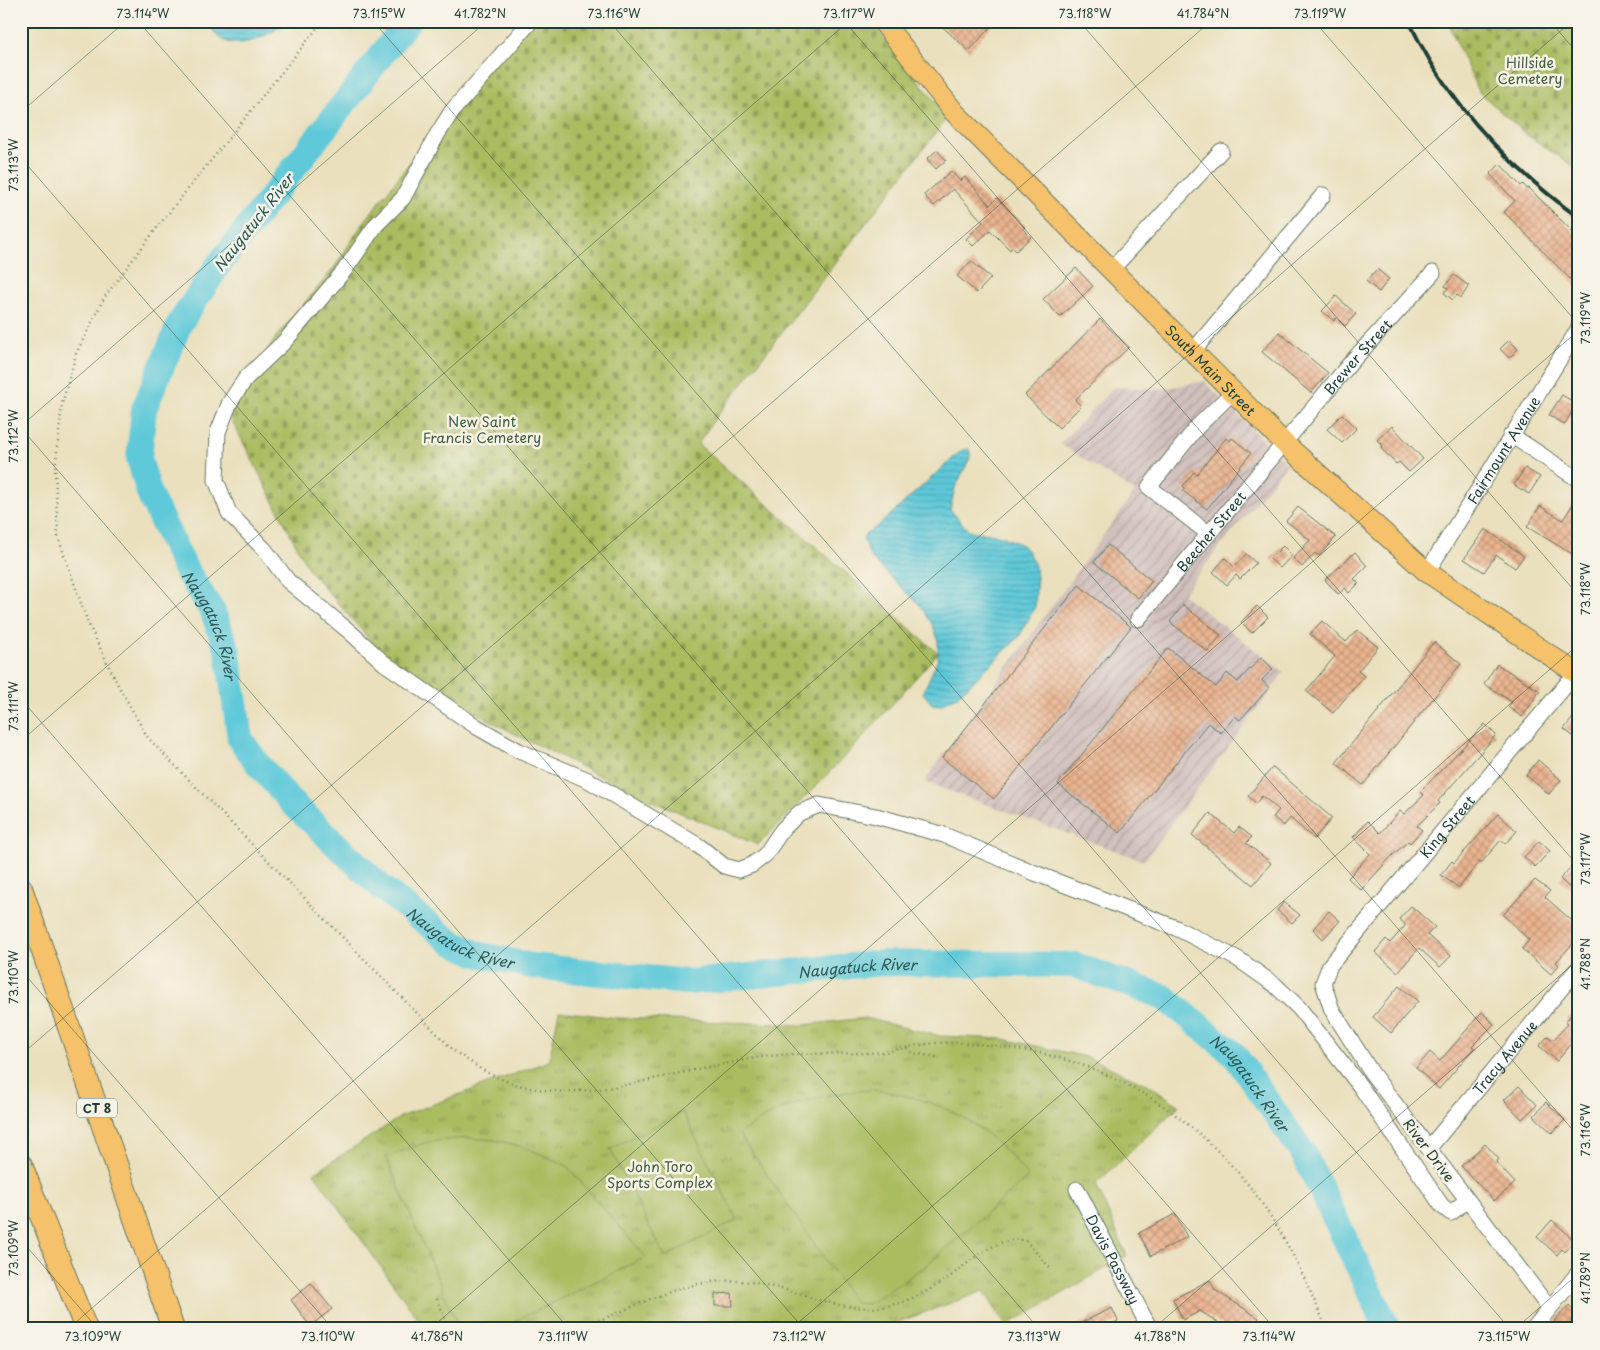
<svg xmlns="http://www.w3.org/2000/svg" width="1600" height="1350" font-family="'Playpen Sans',sans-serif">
	<defs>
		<pattern id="industrial-furrows" width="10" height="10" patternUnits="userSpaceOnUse" patternTransform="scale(1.25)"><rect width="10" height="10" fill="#d1c0bc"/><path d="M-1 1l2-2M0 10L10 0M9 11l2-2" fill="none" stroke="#a99d9a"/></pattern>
		<pattern id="cemetery-stones" width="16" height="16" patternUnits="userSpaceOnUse" patternTransform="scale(1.25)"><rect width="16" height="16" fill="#aabc60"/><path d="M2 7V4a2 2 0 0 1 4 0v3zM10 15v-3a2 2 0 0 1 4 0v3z" fill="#8a9a50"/></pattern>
		<pattern id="park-tufts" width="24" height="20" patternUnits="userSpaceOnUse" patternTransform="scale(1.25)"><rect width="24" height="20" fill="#aabc60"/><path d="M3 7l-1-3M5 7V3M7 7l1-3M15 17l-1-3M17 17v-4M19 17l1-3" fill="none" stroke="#8a9a50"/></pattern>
		<pattern id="water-rules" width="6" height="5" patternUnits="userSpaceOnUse" patternTransform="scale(1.25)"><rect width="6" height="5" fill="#5ec9d9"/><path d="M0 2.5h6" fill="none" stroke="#4da4b1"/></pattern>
		<pattern id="building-cross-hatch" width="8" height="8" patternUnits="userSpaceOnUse" patternTransform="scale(1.25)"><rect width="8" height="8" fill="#ebb490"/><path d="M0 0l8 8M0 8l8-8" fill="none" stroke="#be9476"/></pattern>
	</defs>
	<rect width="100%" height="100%" fill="#f7f3e8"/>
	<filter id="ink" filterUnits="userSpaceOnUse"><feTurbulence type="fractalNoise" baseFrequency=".02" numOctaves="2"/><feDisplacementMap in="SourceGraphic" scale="10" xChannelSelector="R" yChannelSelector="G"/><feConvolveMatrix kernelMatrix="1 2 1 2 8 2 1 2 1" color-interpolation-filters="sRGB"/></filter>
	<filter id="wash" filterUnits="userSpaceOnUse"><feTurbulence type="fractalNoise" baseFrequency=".0096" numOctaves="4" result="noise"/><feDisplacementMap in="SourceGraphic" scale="20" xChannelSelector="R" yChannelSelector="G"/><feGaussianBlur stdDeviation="1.12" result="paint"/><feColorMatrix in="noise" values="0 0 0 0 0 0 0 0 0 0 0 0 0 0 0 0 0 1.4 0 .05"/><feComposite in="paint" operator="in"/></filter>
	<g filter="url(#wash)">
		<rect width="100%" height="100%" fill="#eae0bd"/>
		<path fill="url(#industrial-furrows)" d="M1204 381 1287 464 1182 594 1284 672 1144 861 924 782 1135 492 1060 444 1114 387 1163 389Z"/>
		<path fill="url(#cemetery-stones)" stroke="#647c4a" d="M534 21H870L948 117 711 424 698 444 938 653 855 746 758 845 636 794 511 732 431 688 383 655 309 570 229 415 276 337 334 268 361 226 451 109Z
			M1447 21H1579V170L1527 135 1478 91Z"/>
		<path fill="url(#park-tufts)" stroke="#647c4a" d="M559 1011 618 1018 803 1025 865 1018 940 1036 1003 1039 1087 1057 1153 1087 1179 1106 1096 1184 1127 1256 1006 1326 984 1291 879 1329H777L703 1324 680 1329H425L314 1173 402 1116 549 1061Z"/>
		<path fill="#aabc60" stroke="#647c4a" d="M871 1090C939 1098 987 1122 1028 1177L923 1268 868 1304 855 1303 739 1134C779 1105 822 1093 871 1090Z
			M683 1112 737 1220 665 1257 610 1149Z
			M465 1138 495 1140 524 1147 566 1165 646 1257 501 1328 459 1329 386 1157 427 1142Z"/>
		<path fill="url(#water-rules)" stroke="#3e8386" d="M207 21H287C273 34 244 49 225 41 217 38 212 29 207 21Z
			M969 449 971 456 955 488 950 509 965 527 971 531 1002 536 1022 545 1027 550 1034 563 1037 576 1035 607 1019 637 959 695 940 705 932 704 923 693 938 659V639L932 624 919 604 871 558 863 539 866 533 877 527 962 450Z"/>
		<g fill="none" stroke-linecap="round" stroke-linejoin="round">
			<path stroke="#5ec9d9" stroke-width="26" id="s1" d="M408 21 217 267 180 323 144 409 139 458 150 496 186 570 213 612 228 652 240 739 258 764 290 801 382 888 451 942 477 954 532 966 687 982 882 963 1075 965 1164 997 1234 1054 1305 1156 1388 1329"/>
		</g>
		<g id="blocks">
			<path fill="url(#building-cross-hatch)" d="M936 21H996L969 51Z
				M937 150 946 160 936 169 927 159Z
				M1500 164 1521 186 1523 184 1527 189 1529 188 1579 238V288L1504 212 1515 201 1490 174Z
				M951 171 960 181 965 177 990 205 997 198 1025 227 1023 229 1031 237 1016 251 1012 247 1010 250 990 230 973 246 966 239 983 222 953 189 934 206 924 195Z
				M971 261 991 278 977 293 957 276Z
				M1076 268 1093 286 1060 317 1043 299Z
				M1377 269 1389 279 1379 292 1366 281Z
				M1454 275 1469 286 1461 298 1457 295 1453 300 1444 293 1448 288 1445 286Z
				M1336 296 1356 314 1345 326 1336 318 1334 321 1322 311Z
				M1100 319 1129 347 1075 400 1081 406 1059 428 1025 395Z
				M1279 332 1328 373 1311 393 1262 352Z
				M1509 340 1518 349 1509 358 1500 349Z
				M1562 395 1577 404 1564 425 1549 415Z
				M1342 414 1357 428 1342 443 1327 429Z
				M1392 426 1423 459 1409 472 1399 462 1396 464 1381 448 1383 446 1377 440Z
				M1226 438 1230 441 1232 438 1251 453 1207 509 1183 491 1185 488 1183 486 1194 472 1197 474Z
				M1525 468 1540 477 1529 494 1514 485Z
				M1579 494V548L1574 555 1527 527 1540 506 1563 520Z
				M1298 507 1336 537 1319 556 1315 553 1302 567 1293 558 1310 540 1286 521Z
				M1485 529 1524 556 1515 568 1496 555 1484 572 1464 559Z
				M1108 545 1152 581 1138 598 1094 562Z
				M1283 546 1292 555 1280 568 1270 559Z
				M1355 552 1367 566 1354 579 1359 583 1349 593 1345 588 1338 594 1325 580Z
				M1246 554 1256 563 1240 579 1236 575 1227 585 1213 572 1225 558 1234 567Z
				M1079 585 1131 627 994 799 942 758Z
				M1183 605 1221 635 1208 652 1170 622Z
				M1257 606 1268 617 1252 633 1241 622Z
				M1322 621 1346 642 1357 630 1378 647 1358 671 1364 676 1333 713 1306 691 1335 656 1310 634Z
				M1434 642 1461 664 1363 785 1336 763Z
				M1168 648 1216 687 1227 673 1238 682 1261 657 1273 669 1262 680 1269 688 1240 720 1235 716 1221 733 1208 723 1120 833 1058 784Z
				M1497 664 1540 691 1522 717 1508 707 1512 702 1484 684Z
				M1579 710V741L1564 729Z
				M1485 724 1496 735 1438 801 1440 803 1417 826 1422 830 1410 843 1408 841 1390 858 1361 890 1348 878 1370 854 1353 837 1368 821 1380 833 1400 811 1404 814 1424 795 1420 792Z
				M1538 760 1561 780 1549 794 1526 775Z
				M1273 767 1332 818 1314 839 1290 818 1284 826 1273 817 1279 810 1262 796 1256 803 1248 796Z
				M1210 813 1234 833 1239 827 1252 837 1246 843 1271 863 1253 885 1192 835Z
				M1498 814 1517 831 1505 844 1501 840 1481 863 1479 862 1459 888 1441 875 1452 861 1454 863Z
				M1539 841 1550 851 1535 867 1524 857Z
				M1579 858V883L1572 890 1560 879Z
				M1535 880 1550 891 1545 897 1579 927V937L1556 962 1559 965 1551 974 1522 949 1529 940 1503 915Z
				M1284 902 1300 915 1292 923 1277 910Z
				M1411 906 1435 927 1427 935 1451 956 1440 967 1419 948 1398 972 1375 952 1386 939 1390 943 1405 926V924L1399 919Z
				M1329 911 1340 921 1323 939 1313 929Z
				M1399 986 1418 1001 1391 1033 1373 1017Z
				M1579 1005V1035L1557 1061 1539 1046 1548 1036 1553 1040 1568 1024 1565 1022Z
				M1482 1012 1494 1024 1472 1046 1474 1048 1439 1089 1416 1068 1430 1052 1440 1061Z
				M1519 1086 1537 1105 1522 1119 1504 1100Z
				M1546 1102 1565 1120 1552 1133 1534 1116Z
				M1485 1144 1499 1159 1496 1162 1515 1183 1494 1201 1461 1166Z
				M1175 1214 1187 1237 1151 1256 1139 1233Z
				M1552 1220 1575 1241 1565 1252 1562 1249 1557 1255 1537 1237Z
				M1210 1280 1215 1290 1259 1318 1252 1329H1228L1200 1311 1183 1320 1173 1299Z
				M311 1283 332 1309 310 1326 291 1300Z
				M732 1293 733 1306H715V1294Z
				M1569 1305 1579 1315V1329H1562L1554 1321Z
				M1112 1308 1118 1321 1102 1329H1068Z"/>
		</g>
	</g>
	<g filter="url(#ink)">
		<use href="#blocks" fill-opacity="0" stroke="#667664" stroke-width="1"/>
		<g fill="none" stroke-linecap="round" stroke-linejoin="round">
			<g stroke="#667664" stroke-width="17">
				<g id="minor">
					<path d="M531 21 452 111 437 135 403 198 376 225 344 271 285 341 246 378 230 402 218 432 216 480 229 513 265 550 288 581 350 632 384 663 477 727 519 751 588 780 699 846 724 866 739 870 752 865 765 855 782 830 799 813 819 805 876 816 944 835 1035 873 1176 928 1238 959 1275 985 1299 1008 1360 1086 1442 1206 1451 1213 1467 1200"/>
					<path d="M1112 269 1221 151"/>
					<path d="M1194 350 1323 195"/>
					<path d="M1511 435 1579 480"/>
					<path d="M1209 534 1149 487 1198 426 1234 391"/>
					<path id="s2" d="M1427 572 1579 328"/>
					<path id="s3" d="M1138 619 1353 360 1433 273"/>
					<path id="s4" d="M1429 1148 1579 967"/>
					<path id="s5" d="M1077 1189 1150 1329"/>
					<path id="s6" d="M1549 1308 1371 1072 1332 1010 1323 983 1330 965 1576 673"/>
					<path d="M1533 1329 1579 1272"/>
				</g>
			</g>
			<g stroke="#667664" stroke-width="22">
				<g id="major">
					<path id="s7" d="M882 21 955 113 1285 444 1427 572 1579 675"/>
				</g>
			</g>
			<g stroke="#667664" stroke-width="24">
				<path id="highway" d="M21 888 173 1329
					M21 1165 86 1329"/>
			</g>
			<path stroke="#667664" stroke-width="2.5" stroke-dasharray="1 4" stroke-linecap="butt" d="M323 21 159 225 104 298 76 354 62 404 55 470 58 537 88 623 118 685 148 738 454 1051C465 1058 477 1067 488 1073 561 1111 638 1080 713 1066 731 1063 750 1058 768 1056 807 1052 847 1055 885 1052 899 1050 912 1045 926 1044 955 1040 988 1045 1017 1049 1129 1065 1228 1138 1283 1237 1300 1266 1313 1298 1327 1329
				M908 1048 912 1053 937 1057
				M437 1299 449 1329
				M575 1329C629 1312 679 1278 737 1281 790 1283 839 1318 892 1305 905 1302 922 1294 934 1287 963 1271 989 1236 1025 1240L1052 1270"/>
			<use href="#minor" stroke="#fff" stroke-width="15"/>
			<use href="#major" stroke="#f5c16b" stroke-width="20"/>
			<use href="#highway" stroke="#f5c16b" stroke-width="22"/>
			<path stroke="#1f3d34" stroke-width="4" d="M1409 21C1446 102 1508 166 1579 218"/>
		</g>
	</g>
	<path fill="none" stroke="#1f3d34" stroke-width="1" stroke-opacity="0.45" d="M138 21 1275 1329M373 21 1510 1329M609 21 1579 1137M844 21 1579 867M1079 21 1579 596M1314 21 1579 325M1550 21 1579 55M21 112 126 21M21 158 1039 1329M21 426 487 21M21 428 804 1329M21 699 569 1329M21 741 849 21M21 970 333 1329M21 1055 1211 21M21 1240 98 1329M68 1329 1572 21M430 1329 1579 330M791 1329 1579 644M1153 1329 1579 959M1515 1329 1579 1273"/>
	<g text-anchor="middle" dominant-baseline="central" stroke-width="5" stroke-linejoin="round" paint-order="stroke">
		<rect fill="#f7f3e8" stroke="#60746a" stroke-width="1" x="77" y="1098.5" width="40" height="19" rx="4"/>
		<g font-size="12" font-weight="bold" fill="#1f3d34">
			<text x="97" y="1108">CT 8</text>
		</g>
		<g font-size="14" fill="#425d3f" stroke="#f7f3e8">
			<text x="1530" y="62">Hillside<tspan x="1530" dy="16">Cemetery</tspan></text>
			<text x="482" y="421">New Saint<tspan x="482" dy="16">Francis Cemetery</tspan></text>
			<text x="660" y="1166">John Toro<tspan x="660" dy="16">Sports Complex</tspan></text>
		</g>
		<g font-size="14" fill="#1f3d34" stroke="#f7f3e8">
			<text stroke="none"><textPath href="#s3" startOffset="342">Brewer Street</textPath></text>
			<text stroke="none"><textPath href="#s7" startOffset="480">South Main Street</textPath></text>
			<text stroke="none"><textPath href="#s2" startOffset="144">Fairmount Avenue</textPath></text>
			<text stroke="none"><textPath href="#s3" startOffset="114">Beecher Street</textPath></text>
			<text stroke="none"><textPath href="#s6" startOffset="598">King Street</textPath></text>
			<text stroke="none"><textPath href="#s4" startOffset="118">Tracy Avenue</textPath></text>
			<text transform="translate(1429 1150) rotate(53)">River Drive</text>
			<text stroke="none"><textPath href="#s5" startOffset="79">Davis Passway</textPath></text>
		</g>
		<g font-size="15" font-style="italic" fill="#2c5955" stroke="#f7f3e8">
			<text transform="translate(253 222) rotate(-52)">Naugatuck River</text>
			<text stroke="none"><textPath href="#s1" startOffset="704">Naugatuck River</textPath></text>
			<text stroke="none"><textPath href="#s1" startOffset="1124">Naugatuck River</textPath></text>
			<text stroke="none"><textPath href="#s1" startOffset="1529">Naugatuck River</textPath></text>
			<text stroke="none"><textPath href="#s1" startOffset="1964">Naugatuck River</textPath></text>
		</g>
	</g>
	<rect width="1600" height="1350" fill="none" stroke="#f7f3e8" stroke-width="55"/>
	<rect x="28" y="28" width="1544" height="1294" fill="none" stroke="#1f3d34" stroke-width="2"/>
	<g font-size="12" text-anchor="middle" fill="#1f3d34">
		<text x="143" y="18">73.114°W</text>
		<text x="379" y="18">73.115°W</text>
		<text x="480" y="18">41.782°N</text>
		<text x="614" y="18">73.116°W</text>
		<text x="849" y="18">73.117°W</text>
		<text x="1085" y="18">73.118°W</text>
		<text x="1203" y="18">41.784°N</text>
		<text x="1320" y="18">73.119°W</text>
		<text transform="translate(14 165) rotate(-90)" y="4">73.113°W</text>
		<text transform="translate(1586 318) rotate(-90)" y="4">73.119°W</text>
		<text transform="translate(14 436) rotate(-90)" y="4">73.112°W</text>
		<text transform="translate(1586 589) rotate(-90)" y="4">73.118°W</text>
		<text transform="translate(14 706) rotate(-90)" y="4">73.111°W</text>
		<text transform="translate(1586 859) rotate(-90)" y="4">73.117°W</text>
		<text transform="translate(1586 964) rotate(-90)" y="4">41.788°N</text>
		<text transform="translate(14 977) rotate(-90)" y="4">73.110°W</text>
		<text transform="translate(1586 1130) rotate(-90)" y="4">73.116°W</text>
		<text transform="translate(14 1248) rotate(-90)" y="4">73.109°W</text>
		<text transform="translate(1586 1278) rotate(-90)" y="4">41.789°N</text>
		<text x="93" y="1341">73.109°W</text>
		<text x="328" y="1341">73.110°W</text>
		<text x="437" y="1341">41.786°N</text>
		<text x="563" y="1341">73.111°W</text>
		<text x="799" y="1341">73.112°W</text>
		<text x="1034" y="1341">73.113°W</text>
		<text x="1160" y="1341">41.788°N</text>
		<text x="1269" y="1341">73.114°W</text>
		<text x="1504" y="1341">73.115°W</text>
	</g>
</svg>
